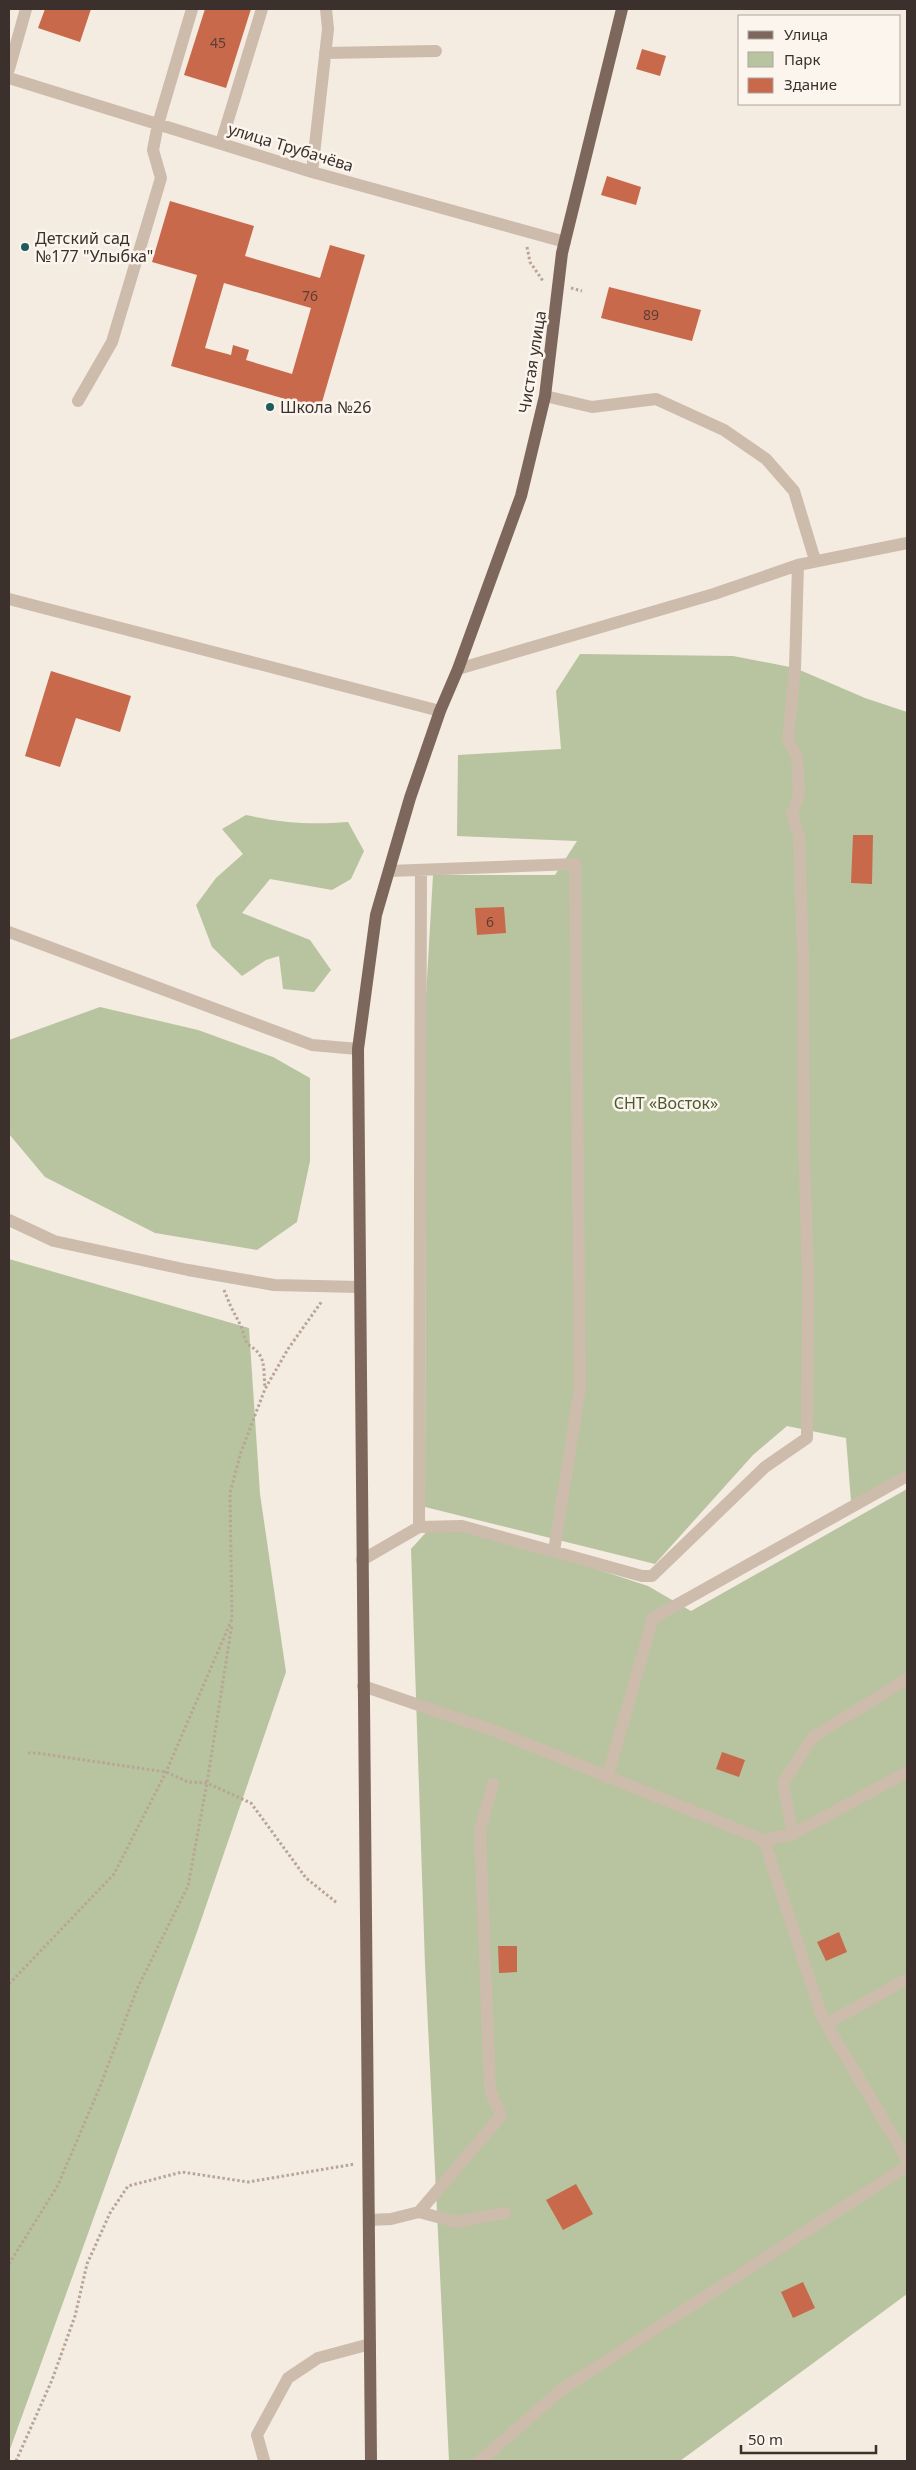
<svg xmlns="http://www.w3.org/2000/svg" width="916" height="2470" font-family="'Noto Sans',sans-serif">
	<rect width="100%" height="100%" fill="#f4ebe1"/>
	<path fill="#b8c4a0" d="M580 654 733 656 795 668 865 698 907 712V1471L851 1501 846 1438 787 1426 753 1455 655 1564 425 1507 426 996 433 875H555L577 841 457 836 458 755 561 749 556 691Z
		M246 815C282 823 311 825 348 822L364 851 351 879 332 890 270 879 242 913 310 940 331 970 314 992 283 989 279 956 266 960 242 976 212 947 196 905 216 878 243 854 222 829Z
		M100 1007 198 1030 273 1057 310 1078V1161L297 1222 257 1250 155 1233 45 1177 9 1134V1040Z
		M9 1259 249 1328 260 1494 286 1672 197 1932 9 2452Z
		M907 1489V2294L680 2461H449L425 1964 411 1549 430 1528H471L648 1586 691 1611Z"/>
	<path fill="#c8694b" fill-rule="evenodd" d="M45 9H91L80 42 38 28Z
		M205 9H251L226 88 184 75Z
		M642 49 666 56 660 76 636 69Z
		M607 176 641 187 636 205 601 195Z
		M170 201 254 226 245 256 320 278 330 245 365 255 320 409 171 366 197 275 152 262ZM224 283 311 308 292 374 246 360 249 350 233 345 231 355 205 348Z
		M609 287 701 310 692 341 601 318Z
		M51 671 131 696 120 732 76 718 60 767 25 756Z
		M853 835H873L872 884 851 883Z
		M504 907 506 933 477 935 475 908Z
		M722 1752 745 1760 739 1777 716 1769Z
		M839 1932 847 1952 826 1961 817 1942Z
		M498 1946H517V1972L499 1973Z
		M576 2184 593 2214 563 2230 546 2200Z
		M803 2282 815 2308 793 2318 781 2292Z"/>
	<g fill="none" stroke-linecap="round" stroke-linejoin="round">
		<path stroke="#b9a596" stroke-width="3" stroke-dasharray="2.5 2.5" stroke-linecap="butt" d="M527 247 530 262 543 281
			M571 288 582 291
			M224 1290 231 1307 241 1326 247 1344C267 1355 263 1367 265 1388
			M28 1753H37L166 1772 188 1782 207 1783 251 1803 306 1878 337 1903
			M9 1984 114 1874 166 1772 232 1619 230 1493 241 1452 265 1389 288 1349 322 1301
			M9 2264 58 2185 99 2089 137 1989 188 1886 207 1783 232 1624
			M16 2461 52 2380 75 2316 87 2264 110 2213 128 2186 182 2172 248 2182 355 2164"/>
		<path stroke="#cdbbac" stroke-width="12" d="M325 53 436 51
			M9 69 26 9
			M9 78 312 172 565 242
			M221 143 262 9
			M312 172 328 29 326 9
			M545 396 592 407 656 399 724 430 766 459 794 491 815 560
			M78 401 112 342 161 178 153 150 158 124 192 9
			M9 599 440 711
			M458 669 714 594 798 565 907 543
			M389 871 575 864 580 1387 554 1551
			M9 932 312 1045 358 1049
			M9 1220 54 1241 188 1270 274 1285 359 1287
			M419 1527 421 870
			M362 1560 419 1527 462 1526 642 1576H652L765 1467 807 1438 808 1277 804 1145 803 954 799 836 792 814 799 795 797 757 788 740 795 668 798 565
			M363 1686 495 1731 764 1840
			M907 1772 793 1834 764 1840 822 2017 907 2159
			M607 1778 653 1618 907 1476
			M793 1834 783 1783 813 1737 907 1679
			M826 2024 907 1979
			M419 2212 456 2222 505 2213
			M369 2220 391 2219 419 2212 501 2116 490 2090 480 1830 493 1784
			M264 2460 257 2435 288 2378 318 2358 370 2344
			M480 2461 561 2390 907 2166"/>
		<path stroke="#7d675c" stroke-width="12" d="M371 2461 358 1049 376 915 410 798 440 711 458 669 521 496 545 396 562 253 622 9"/>
	</g>
	<g fill="#1f5a5e" stroke="#fbf5ee" stroke-width="2">
		<circle cx="25" cy="247" r="5"/>
		<circle cx="270" cy="407" r="5"/>
	</g>
	<g text-anchor="middle" dominant-baseline="central" stroke-width="5" stroke-linejoin="round" paint-order="stroke">
		<g font-size="14" fill="#5e3e33">
			<text x="218" y="42">45</text>
			<text x="310" y="295">76</text>
			<text x="651" y="314">89</text>
			<text x="490" y="921">6</text>
		</g>
		<g font-size="16" fill="#3b302b" stroke="#fbf5ee">
			<text transform="translate(291 147) rotate(17)">улица Трубачёва</text>
			<text transform="translate(532 362) rotate(-81)">Чистая улица</text>
		</g>
		<g font-size="16" fill="#3b302b" stroke="#fbf5ee" text-anchor="start">
			<text x="35" y="238">Детский сад<tspan x="35" dy="18">№177 "Улыбка"</tspan></text>
			<text x="280" y="407">Школа №26</text>
		</g>
		<g font-size="16" fill="#4a5a2e" stroke="#fbf5ee">
			<text x="666" y="1103">СНТ «Восток»</text>
		</g>
	</g>
	<rect width="916" height="2470" fill="none" stroke="#3b302b" stroke-width="20"/>
	<rect x="738" y="15" width="162" height="90" fill="#fbf5ee" stroke="#aea6a0"/>
	<rect x="748" y="31" width="25" height="8" fill="#7d675c" stroke="#aea6a0"/>
	<text x="784" y="40" font-size="15" fill="#3b302b">Улица</text>
	<rect x="748" y="52" width="25" height="15" fill="#b8c4a0" stroke="#aea6a0"/>
	<text x="784" y="65" font-size="15" fill="#3b302b">Парк</text>
	<rect x="748" y="78" width="25" height="15" fill="#c8694b" stroke="#aea6a0"/>
	<text x="784" y="90" font-size="15" fill="#3b302b">Здание</text>
	<path d="M741 2445v8h135v-8" fill="none" stroke="#3b302b" stroke-width="2.5"/>
	<text x="748" y="2445" font-size="15" fill="#3b302b" stroke="#fbf5ee" stroke-width="4" paint-order="stroke">50 m</text>
</svg>
